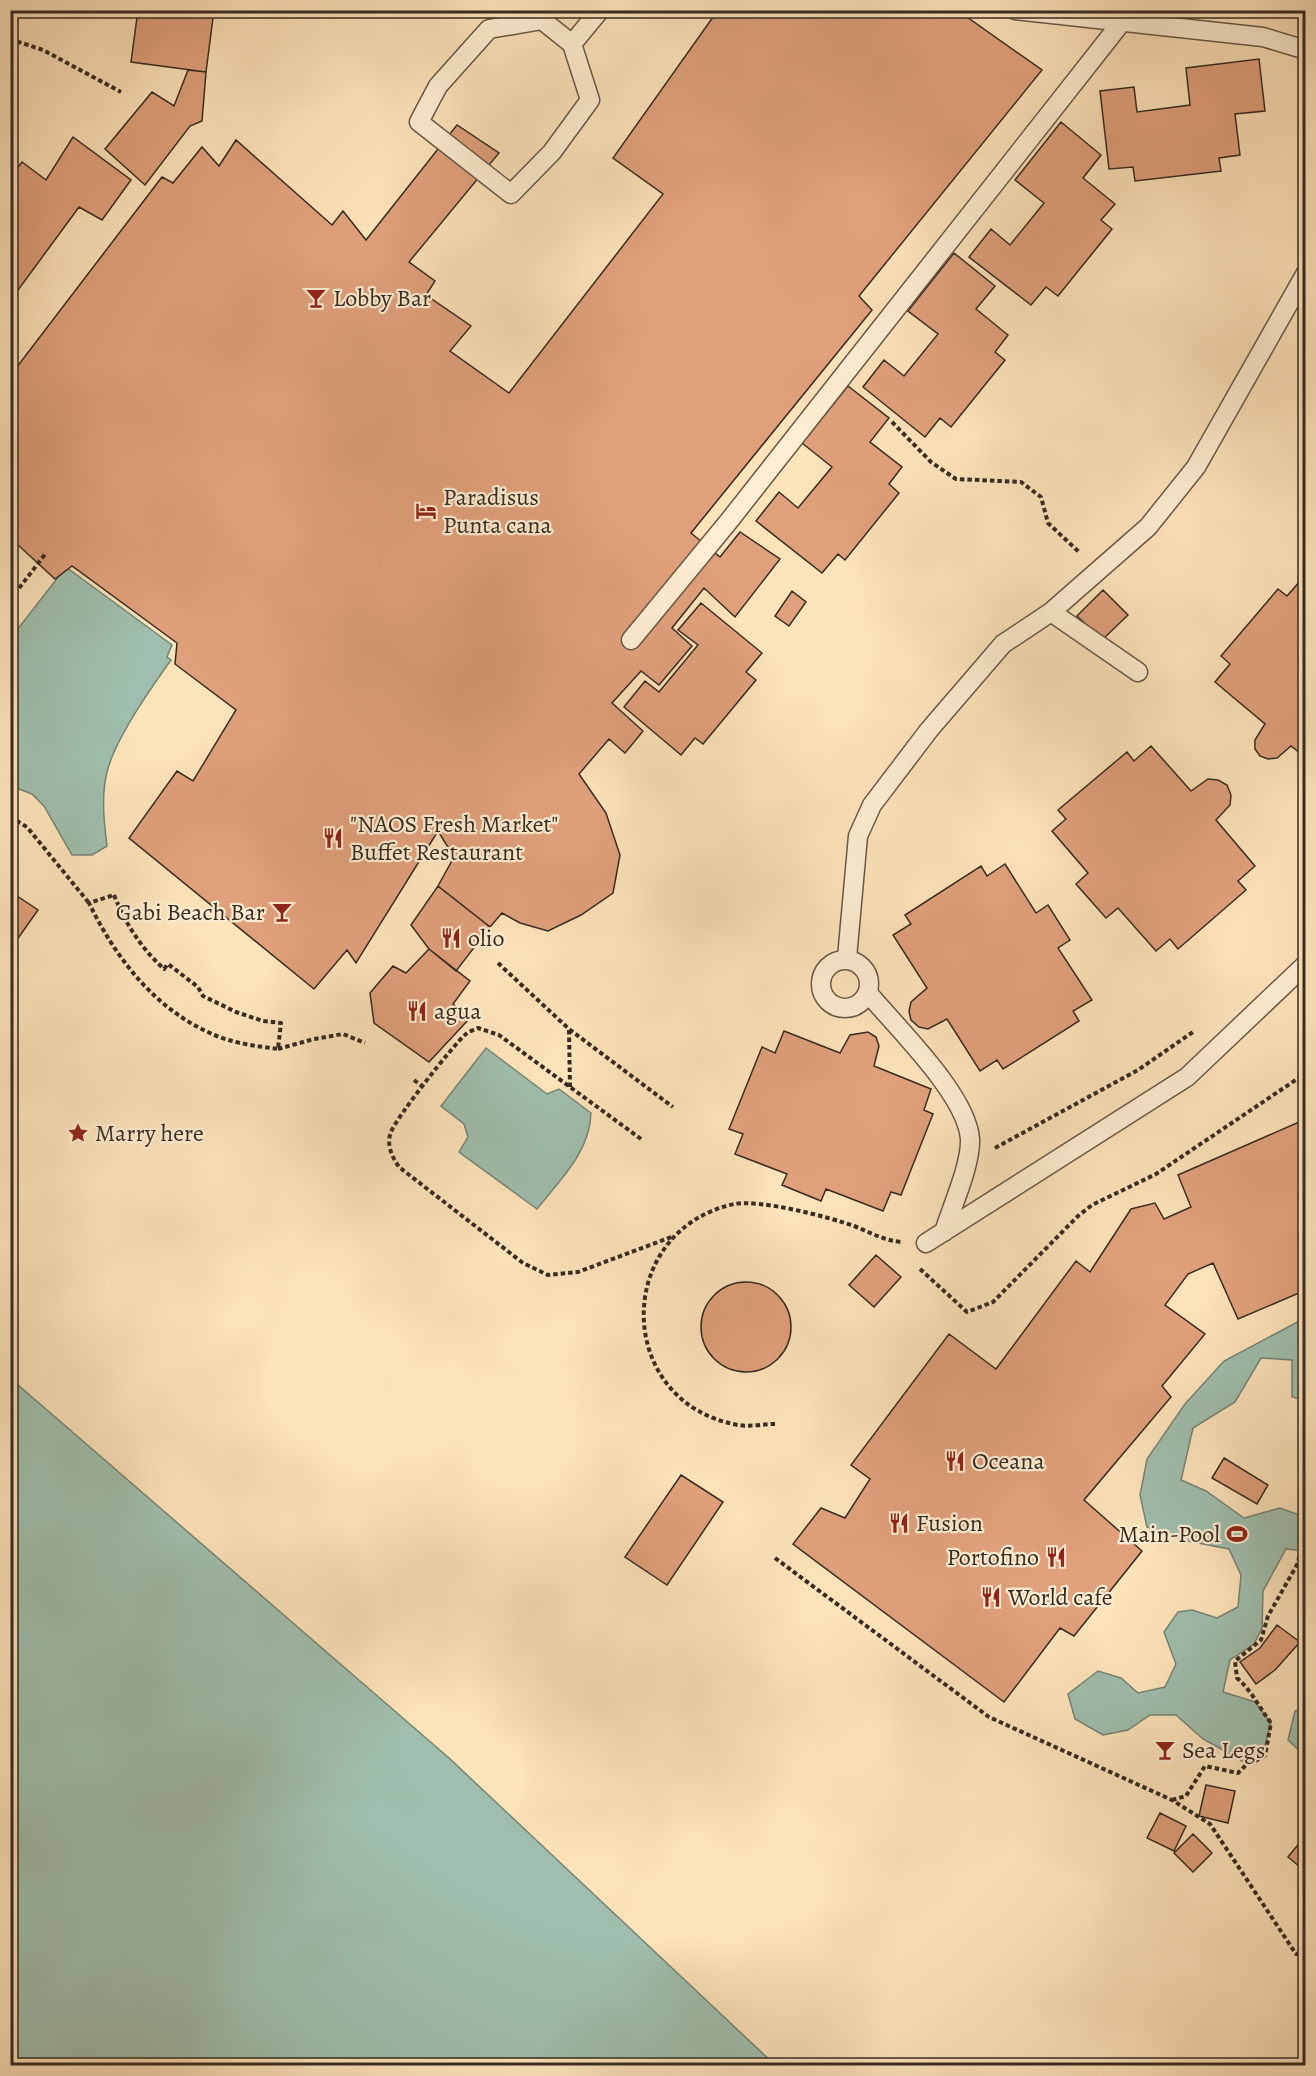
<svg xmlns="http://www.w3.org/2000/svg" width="1316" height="2076" font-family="Alegreya,serif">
	<rect width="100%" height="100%" fill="#fde3ba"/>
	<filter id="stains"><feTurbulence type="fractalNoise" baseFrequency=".00333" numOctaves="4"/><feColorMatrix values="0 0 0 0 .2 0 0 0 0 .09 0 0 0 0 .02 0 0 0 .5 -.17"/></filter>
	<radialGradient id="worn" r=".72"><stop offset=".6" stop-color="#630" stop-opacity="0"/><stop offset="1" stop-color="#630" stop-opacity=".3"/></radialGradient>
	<path fill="#9fbead" stroke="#758375" stroke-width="1.5" d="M66 567 172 645 167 657 171 660C151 688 115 739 107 772 101 796 104 822 107 846L92 855H72L44 806 32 794 11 786 10 639Z
		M486 1048 547 1094 559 1089 591 1113C590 1152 560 1180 537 1209L459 1152 468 1137 464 1124 441 1106Z
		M1305 1318V1400L1292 1397V1360L1261 1358 1235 1402 1193 1428 1181 1480 1206 1491 1244 1518 1280 1508 1305 1517V1551L1286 1549 1263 1591 1262 1628 1254 1644 1230 1660 1223 1692 1255 1702 1271 1723 1265 1746 1244 1762 1203 1739 1176 1715H1150L1128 1730 1103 1735 1075 1719 1068 1694 1098 1671 1121 1678 1138 1693 1165 1687 1176 1664 1164 1632 1178 1612 1192 1610 1217 1618 1238 1607 1241 1575 1229 1549 1188 1541 1147 1527 1140 1495 1147 1459 1185 1404 1224 1361Z
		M10 1378 449 1758 775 2065H11Z
		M1305 1708H1306L1305 1756 1288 1740 1295 1711Z"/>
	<path fill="#e0a07b" stroke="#362b22" stroke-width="1.5" d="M138 10H214L206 72 131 62Z
		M718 10H754L761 16 765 10H957L1042 70 859 296 872 310 691 533 720 557 740 532 780 559 735 617 704 588 672 628 692 646 659 685 641 671 612 703 643 731 625 753 609 739 579 774 606 813 620 855 613 893 581 915 548 931 520 923 502 913 490 927 438 886 454 857 438 831 356 963 347 950 314 989 129 838 177 771 193 781 236 710 175 664 177 643 72 566 55 579 17 544 10 552V376L162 177 173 183 202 147 219 166 236 140 332 225 343 211 366 240 457 125 499 153 409 262 435 281 426 295 471 326 450 351 509 393 663 194 613 158Z
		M1259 59 1265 111 1235 114 1240 155 1219 158 1221 171 1135 181 1133 167 1109 169 1100 91 1134 87 1137 112 1190 105 1186 68Z
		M188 70 206 72 202 121 190 126 145 185 105 149 152 92 174 106Z
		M1061 122 1101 155 1083 178 1115 204 1101 220 1112 229 1058 296 1046 287 1031 305 969 257 991 229 1010 245 1044 203 1015 180Z
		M73 137 131 180 102 220 79 207 10 301V177L22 162 46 180Z
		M954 253 995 286 976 309 1008 335 995 352 1005 360 951 427 940 418 925 437 863 387 884 360 904 376 938 334 908 311Z
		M848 386 889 418 870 442 902 467 889 484 899 493 845 560 838 554 822 573 756 521 779 492 798 508 832 467 802 443Z
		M1301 580 1306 583V758L1291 746 1277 758 1268 759 1260 756 1255 749V740L1265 724 1215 682 1230 664 1221 656 1278 589 1287 596Z
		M1103 590 1128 615 1102 640 1077 616Z
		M792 591 806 602 789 626 775 616Z
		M701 603 762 653 746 672 756 680 703 744 695 738 681 755 624 707 645 681 659 692 698 645 678 630Z
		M1151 746 1191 791 1208 779 1218 780 1227 785 1231 795 1230 805 1216 820 1255 866 1238 881 1246 890 1178 949 1170 939 1156 951 1118 908 1106 918 1076 884 1088 873 1052 831 1066 819 1058 810 1127 752 1134 761Z
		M1005 864 1036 913 1048 905 1070 940 1058 948 1092 1000 1073 1011 1079 1021 1003 1069 997 1060 980 1071 947 1019 928 1029 919 1027 911 1020 909 1011 911 1002 927 988 893 935 911 924 905 915 981 866 987 876Z
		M438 886 490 927 456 971 429 949 411 925Z
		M11 892 38 910 14 944 10 942Z
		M429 949 470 981 453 1004 469 1019 429 1062 374 1023 370 993 393 966 406 973Z
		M784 1031 840 1053 850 1035 868 1032 876 1037 879 1046 874 1066 931 1089 924 1110 933 1114 901 1195 891 1192 883 1211 826 1189 821 1201 782 1185 787 1174 735 1154 743 1134 729 1129 762 1047 775 1053Z
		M1306 1119V1290L1238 1319 1213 1263 1188 1274 1165 1305 1205 1334 1162 1386 1171 1397 1084 1500 1142 1551 1074 1636 1060 1628 1004 1702 793 1544 821 1508 845 1518 870 1479 851 1465 949 1334 996 1369 1076 1261 1090 1272 1131 1209 1155 1203 1164 1219 1191 1207 1178 1175Z
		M876 1255 901 1277 874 1307 849 1285Z
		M701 1327a45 45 0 1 1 90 0a45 45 0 1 1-90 0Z
		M1224 1458 1268 1485 1257 1504 1212 1478Z
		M681 1475 723 1502 667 1585 625 1557Z
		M1277 1625 1300 1642 1275 1670 1256 1684 1240 1662 1260 1648Z
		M1206 1785 1235 1791 1228 1823 1199 1816Z
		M1160 1813 1186 1826 1174 1851 1147 1838Z
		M1193 1834 1212 1853 1193 1872 1174 1853Z
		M1306 1835V1872L1288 1857Z
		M1306 2052V2066H1299L1296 2063Z"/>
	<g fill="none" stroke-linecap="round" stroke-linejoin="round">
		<g stroke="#685948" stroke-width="21">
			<path id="service" d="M1015 10 1263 37 1306 50
				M542 20 572 44 590 100 552 152 511 194 419 122 438 86 489 29 542 20 549 10
				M572 44 600 10
				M1051 612 1138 672
				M631 640 729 521 1121 23
				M847 958 858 836 872 805 929 730 1003 644 1051 612 1148 527 1196 467 1306 273
				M821 984a24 24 0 1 1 48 0a24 24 0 1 1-48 0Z
				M868 993C897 1028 967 1095 970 1139 971 1165 952 1206 944 1232
				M926 1243 1187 1077 1306 964"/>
		</g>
		<path stroke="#362b22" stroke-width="4" stroke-dasharray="4.5 3" stroke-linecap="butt" d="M10 39 43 50 121 92
			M892 422 931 462 956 479 1021 482 1041 497 1048 523 1079 552
			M10 600 46 553
			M10 817 27 827 89 903
			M114 895C126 924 140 947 164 969L168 964 198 987 203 996 236 1012 263 1021 281 1023 278 1049C256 1046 230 1043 210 1033 154 1008 115 957 89 903Z
			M498 963 569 1029 673 1107
			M569 1030 570 1087
			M278 1049 314 1039 343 1034 365 1043
			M414 1080 423 1087
			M641 1139 499 1035 478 1028C474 1030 469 1031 466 1034 453 1045 396 1118 391 1132 386 1144 392 1157 399 1167L523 1263 548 1275 578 1272 674 1236
			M995 1148 1138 1070 1193 1032
			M920 1269 967 1312 993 1302 1078 1216 1092 1205 1156 1174 1306 1073
			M775 1424C763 1424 750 1427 738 1425 614 1403 612 1231 734 1204 760 1199 829 1217 854 1226 870 1232 884 1241 902 1242
			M775 1558 989 1717 1172 1800 1210 1824 1296 1954 1306 1951
			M1172 1800 1186 1796 1205 1766 1238 1773 1245 1766 1265 1756 1271 1723C1259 1707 1252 1691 1237 1678L1235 1661 1261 1640 1268 1616 1298 1563 1306 1520"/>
		<use href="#service" stroke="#feedd2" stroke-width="18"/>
	</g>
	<defs>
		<g id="bar-bare" transform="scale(1.62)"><path d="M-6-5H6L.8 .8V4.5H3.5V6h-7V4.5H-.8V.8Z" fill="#8f2418" stroke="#feedd2" stroke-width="2.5" paint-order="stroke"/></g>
		<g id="hotel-bare" transform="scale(1.62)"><path d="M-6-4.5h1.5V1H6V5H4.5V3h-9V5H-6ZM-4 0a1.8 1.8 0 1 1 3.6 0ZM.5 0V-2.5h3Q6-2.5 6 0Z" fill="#8f2418" stroke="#feedd2" stroke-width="2.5" paint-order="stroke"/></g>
		<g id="restaurant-bare" transform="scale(1.62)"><path d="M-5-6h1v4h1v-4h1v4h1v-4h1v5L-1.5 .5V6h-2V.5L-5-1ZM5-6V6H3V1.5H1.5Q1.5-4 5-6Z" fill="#8f2418" stroke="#feedd2" stroke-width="2.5" paint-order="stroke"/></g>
		<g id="sight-bare" transform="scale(1.62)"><path d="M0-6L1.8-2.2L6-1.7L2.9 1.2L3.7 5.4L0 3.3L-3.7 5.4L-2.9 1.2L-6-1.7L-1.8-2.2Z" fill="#8f2418" stroke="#feedd2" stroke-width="2.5" paint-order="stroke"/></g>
		<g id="stadium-bare" transform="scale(1.62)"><path d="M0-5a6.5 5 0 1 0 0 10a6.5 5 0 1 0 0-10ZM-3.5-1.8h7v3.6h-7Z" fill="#8f2418" stroke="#feedd2" stroke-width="2.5" paint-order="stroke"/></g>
	</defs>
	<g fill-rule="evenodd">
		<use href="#bar-bare" x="316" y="298"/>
		<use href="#hotel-bare" x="426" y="511"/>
		<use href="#restaurant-bare" x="333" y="838"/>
		<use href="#bar-bare" x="282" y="912"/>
		<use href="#restaurant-bare" x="451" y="938"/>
		<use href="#restaurant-bare" x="417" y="1011"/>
		<use href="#sight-bare" x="78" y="1133"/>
		<use href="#restaurant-bare" x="955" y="1461"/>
		<use href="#restaurant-bare" x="899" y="1523"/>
		<use href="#stadium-bare" x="1237" y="1534"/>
		<use href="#restaurant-bare" x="1056" y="1557"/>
		<use href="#restaurant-bare" x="991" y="1597"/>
		<use href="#bar-bare" x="1165" y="1750"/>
	</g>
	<g text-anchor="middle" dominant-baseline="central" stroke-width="4.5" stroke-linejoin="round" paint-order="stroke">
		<g font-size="24" fill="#362b22" stroke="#feedd2" text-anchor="start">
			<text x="333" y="298">Lobby Bar</text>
			<text x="443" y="497">Paradisus<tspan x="443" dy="28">Punta cana</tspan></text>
			<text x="350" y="824">"NAOS Fresh Market"<tspan x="350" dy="28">Buffet Restaurant</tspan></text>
			<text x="265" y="912" text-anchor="end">Gabi Beach Bar</text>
			<text x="468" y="938">olio</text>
			<text x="434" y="1011">agua</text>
			<text x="95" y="1133">Marry here</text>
			<text x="972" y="1461">Oceana</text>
			<text x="916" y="1523">Fusion</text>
			<text x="1220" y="1534" text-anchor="end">Main-Pool</text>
			<text x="1039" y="1557" text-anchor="end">Portofino</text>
			<text x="1008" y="1597">World cafe</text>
			<text x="1182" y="1750">Sea Legs</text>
		</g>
	</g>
	<rect width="1316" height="2076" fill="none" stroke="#fde3ba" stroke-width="36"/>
	<rect x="12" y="12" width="1292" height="2052" fill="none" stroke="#362b22" stroke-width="3"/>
	<rect x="18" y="18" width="1280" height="2040" fill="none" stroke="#362b22" stroke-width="1.5"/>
	<rect width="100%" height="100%" filter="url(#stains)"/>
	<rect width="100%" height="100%" fill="url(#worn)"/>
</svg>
